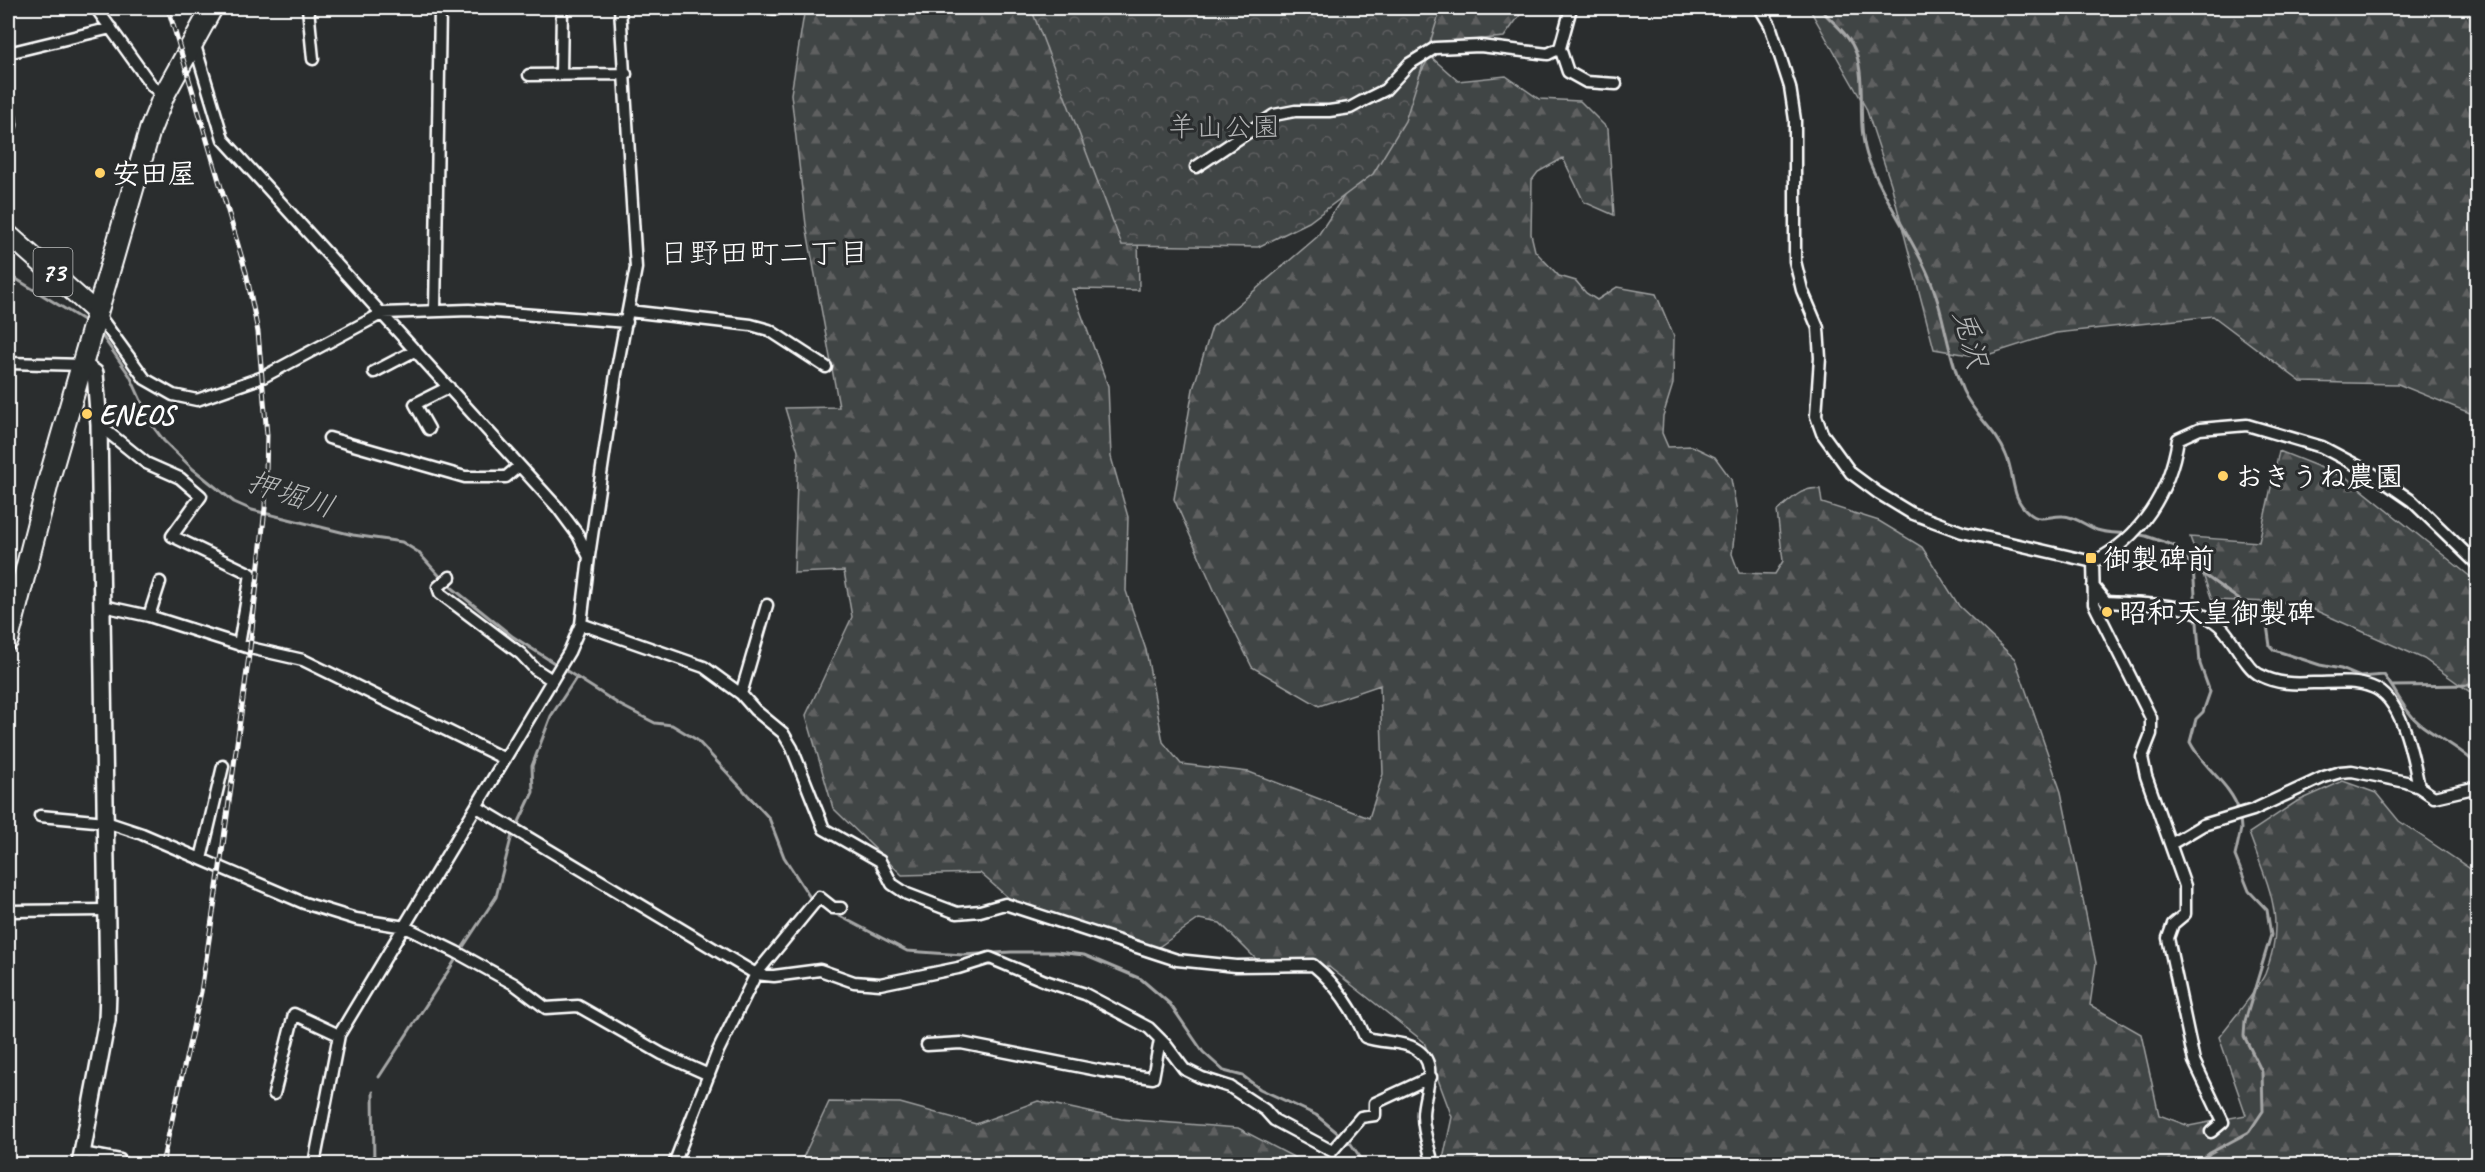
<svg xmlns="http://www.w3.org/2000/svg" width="2485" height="1172" font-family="Caveat,'Klee One',sans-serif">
	<defs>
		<pattern id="forest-firs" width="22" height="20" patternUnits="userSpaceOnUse" patternTransform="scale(1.5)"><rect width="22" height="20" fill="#414445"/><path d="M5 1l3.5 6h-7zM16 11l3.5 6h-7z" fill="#5e6061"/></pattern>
		<pattern id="park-crowns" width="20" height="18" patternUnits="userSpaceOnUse" patternTransform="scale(1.5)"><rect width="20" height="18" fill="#414445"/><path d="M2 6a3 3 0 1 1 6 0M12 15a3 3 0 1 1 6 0" fill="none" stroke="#5e6061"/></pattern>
	</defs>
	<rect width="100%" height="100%" fill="#2a2d2e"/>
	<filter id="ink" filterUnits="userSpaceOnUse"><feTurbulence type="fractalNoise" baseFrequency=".0167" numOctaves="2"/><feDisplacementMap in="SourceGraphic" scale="12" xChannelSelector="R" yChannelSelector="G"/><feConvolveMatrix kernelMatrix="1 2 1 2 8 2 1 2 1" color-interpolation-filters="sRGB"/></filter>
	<g filter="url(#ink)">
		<path fill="url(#forest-firs)" stroke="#a0a2a2" stroke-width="1.5" d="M805 8H1072L1138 234 1139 290 1072 289 1108 386 1111 457 1128 517 1126 591 1146 650 1163 742 1181 764 1249 772 1369 818 1383 774 1380 685 1319 706 1252 667 1215 592 1174 499 1193 389 1212 327 1317 237 1400 110 1430 56 1458 81 1506 76 1539 99 1580 101 1608 129 1614 215 1584 202 1563 158 1538 172 1532 180 1531 234 1535 251 1559 276 1576 281 1586 293 1597 300 1617 287 1656 294 1674 337 1673 384 1663 416 1662 433 1668 447 1692 446 1715 457 1731 479 1737 512 1732 554 1739 573 1775 574 1783 561 1777 511C1791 500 1802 486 1820 489L1822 503 1879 521 1922 547 1959 606 2015 659 2061 792 2096 963 2090 1005 2141 1034 2159 1115 2189 1126 2246 1115 2219 1037C2231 1021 2257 991 2265 974 2288 919 2267 884 2249 833L2296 802 2343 781 2376 793 2399 821 2475 872 2477 870V1164H1442L1452 1117 1424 1042 1329 967 1266 969 1220 923 1199 919 1150 953 1012 901 980 873 902 875 833 808 806 715 852 617 844 571 794 573 798 451 785 408 839 407 806 225 791 94Z
			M1426 8H1525L1504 37 1432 44Z
			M1809 8H2477V416L2398 384 2301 382 2213 316 2056 333 1981 357 1934 349 1891 184 1866 108Z
			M2279 451 2347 478 2477 582V697L2424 659 2299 603 2212 600 2190 537 2259 542Z
			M1038 1101 1121 1119 1238 1128 1307 1164H800L829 1102 900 1103 976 1124Z"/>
		<path fill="url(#park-crowns)" stroke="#a0a2a2" stroke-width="1.5" d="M1031 8H1441L1405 121 1373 174 1309 222 1258 247 1122 245Z"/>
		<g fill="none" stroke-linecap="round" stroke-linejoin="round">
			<path stroke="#a6a7a7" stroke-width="3" d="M1820 8C1832 23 1849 33 1856 53 1867 87 1855 125 1869 161 1884 199 1909 233 1926 270 1945 310 1946 352 1963 391 1974 415 1997 431 2006 455 2015 475 2010 498 2029 513 2040 523 2051 515 2063 516 2075 516 2086 526 2097 530 2106 533 2118 533 2128 534
				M8 274 88 323
				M98 330 130 376 152 425 164 441 193 469 234 502 252 510 353 535 402 542 418 552 445 582 512 636 620 705 655 723 672 725 697 740 769 818 784 857 811 899 824 908
				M2135 534 2146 536 2175 546 2193 567 2258 613 2267 625 2270 646 2274 650 2320 665 2341 669 2360 677 2384 675C2396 691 2404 711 2420 724 2439 739 2461 748 2478 766
				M2193 567 2200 664 2210 692 2203 712 2196 719 2190 742C2202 767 2231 784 2239 811
				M2392 686 2478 685
				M518 824 533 792 532 766 551 716 576 678
				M830 911 907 951 963 955 1011 952H1056L1084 955 1141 979 1170 1004 1203 1052 1224 1071 1243 1076 1260 1089 1316 1115 1351 1144 1365 1164
				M463 947 496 897 512 835
				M379 1077 456 959
				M373 1092 374 1164
				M2197 1164 2210 1153 2249 1132 2263 1111 2262 1072 2244 1036 2245 1021 2271 935 2267 910 2249 891 2235 856 2241 829 2240 818"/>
			<g stroke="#fff" stroke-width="15">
				<path id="street" d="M96 8 152 86 164 95
					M308 8 313 59
					M771 8 776 9
					M1571 8 1560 48 1568 72 1586 82 1616 84
					M1760 8 1770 25 1790 87 1795 120V261L1802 290 1818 328 1820 358 1816 416 1822 433 1851 473 1878 493 1911 513 1962 532 2093 562C2141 538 2170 492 2178 439L2200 429 2247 425 2322 447 2373 474 2412 501 2478 565
					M194 42 223 139 558 508 578 535 589 557 581 624 569 652 339 1035 314 1164
					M8 53 111 28
					M529 75 626 74
					M561 75 562 8
					M8 103 11 125 8 126
					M1196 167 1274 115 1295 111H1329L1350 108 1361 102 1385 90 1409 64 1435 48 1480 46 1548 54 1560 48
					M435 311 440 8
					M629 311 751 325 769 330 826 367
					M97 313 145 379 173 395 197 400 263 377 383 313 469 310 627 322
					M8 363 83 365
					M374 372 416 350
					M99 425 146 463 180 478 201 496 172 536 251 574 239 645
					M429 429 415 404 449 387
					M329 438 465 477H506L519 466
					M589 556 616 374 636 268 620 8
					M2093 562 2094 604 2151 718V734L2142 757 2146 776 2185 886V914L2173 924 2168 938 2194 1061 2223 1122 2211 1132
					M450 577 438 587 440 593 521 654 535 669 552 680
					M2093 586 2106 602C2144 605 2195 600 2223 629 2234 641 2247 669 2260 675 2277 684 2294 684 2313 683 2332 683 2354 680 2372 687 2403 698 2413 758 2419 787
					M103 606 149 616 250 648 303 660 505 759
					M149 616 160 582
					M581 624 704 667 741 694 755 710 783 733 792 748 824 829 880 861 892 884 907 894 957 913 980 911 1005 904 1177 960 1236 966 1313 965C1335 983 1354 1010 1365 1037 1380 1043 1403 1041 1414 1048 1442 1063 1423 1092 1423 1115 1423 1132 1429 1148 1433 1164
					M741 694 767 605
					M477 807 756 974 774 976 820 970 854 982 880 984 958 968 990 958 1045 981 1085 994 1149 1028 1166 1045 1184 1069 1202 1078 1230 1087 1265 1110 1274 1120 1332 1151 1361 1117 1375 1115V1103L1431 1077
					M40 816 106 822 142 834 304 903 356 919 405 927 456 952 514 984 546 1008 578 1006 662 1054 709 1075
					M2171 844 2203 825 2253 810 2324 777 2340 772 2352 771 2406 782 2419 787 2434 797 2478 787
					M201 859 223 766
					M8 911 106 910
					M927 1045 961 1043 1102 1071 1153 1078 1160 1040
					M274 1094 294 1014 339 1035
					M82 1153 120 1160
					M674 1164 718 1051 756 974 819 897 833 908H841"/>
			</g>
			<g stroke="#fff" stroke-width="20">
				<path id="secondary" d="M80 1164 107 1020 108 991 99 425 95 373 83 365"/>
			</g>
			<g stroke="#fff" stroke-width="22">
				<path id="primary" d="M8 234 97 313"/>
			</g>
			<g stroke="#fff" stroke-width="24">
				<path id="highway" d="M8 640 49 479 150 130 164 95 212 8"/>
			</g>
			<use href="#street" stroke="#2a2d2e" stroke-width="10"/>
			<use href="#secondary" stroke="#2a2d2e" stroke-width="15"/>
			<use href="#primary" stroke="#2a2d2e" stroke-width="18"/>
			<use href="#highway" stroke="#2a2d2e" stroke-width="20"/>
			<g stroke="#fff" stroke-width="5">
				<path id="rail" d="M162 1164 201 992 220 867 250 648 265 508 267 435 258 332 246 272 168 8"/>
			</g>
			<use href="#rail" stroke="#2a2d2e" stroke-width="3" stroke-dasharray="9" stroke-linecap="butt"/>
		</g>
	</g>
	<g fill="#ffd166" stroke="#2a2d2e" stroke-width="2">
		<circle cx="100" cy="173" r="6"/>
		<circle cx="87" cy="414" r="6"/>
		<circle cx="2223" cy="476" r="6"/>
		<rect x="2085" y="552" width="12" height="12" rx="3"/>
		<circle cx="2107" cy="612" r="6"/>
	</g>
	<g text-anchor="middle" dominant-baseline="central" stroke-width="6" stroke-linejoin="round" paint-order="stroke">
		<rect fill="#2a2d2e" stroke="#bfc0c0" stroke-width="1.5" x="33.5" y="248" width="39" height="48" rx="4.5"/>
		<g font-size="27" font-weight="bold" fill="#fff">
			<text x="53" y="272">73</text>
		</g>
		<g font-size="28" fill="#b3b4b5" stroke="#2a2d2e">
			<text x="1224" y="126">羊山公園</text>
		</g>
		<g font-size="28" font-weight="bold" fill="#fff" stroke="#2a2d2e" text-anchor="start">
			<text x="112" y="173">安田屋</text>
			<text x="99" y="414">ENEOS</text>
			<text x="2235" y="476">おきうね農園</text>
			<text x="2103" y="558">御製碑前</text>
			<text x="2119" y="612">昭和天皇御製碑</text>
		</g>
		<g font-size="30" fill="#fff" stroke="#2a2d2e">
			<text x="764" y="253">日野田町二丁目</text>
		</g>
		<g font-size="30" font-style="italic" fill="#b4b6b6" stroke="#2a2d2e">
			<text transform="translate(1971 339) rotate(75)">兎沢</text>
			<text transform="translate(291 494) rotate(18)">押堀川</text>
		</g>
	</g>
	<rect width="2485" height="1172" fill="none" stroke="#2a2d2e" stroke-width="30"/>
	<rect x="15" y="15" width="2455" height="1142" fill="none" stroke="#fff" stroke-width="2" filter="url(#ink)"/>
</svg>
